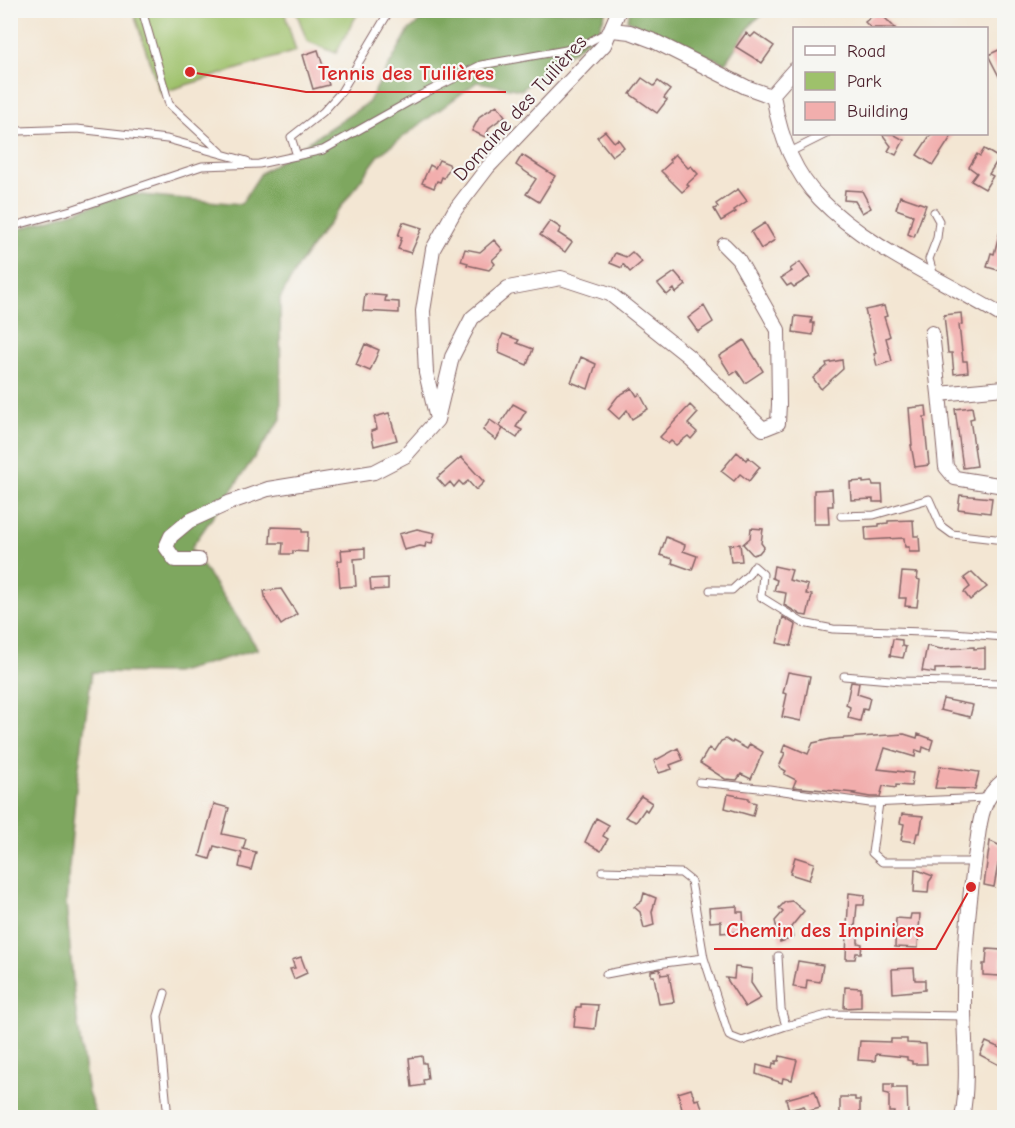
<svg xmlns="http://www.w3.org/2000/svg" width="1015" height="1128" font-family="'Comic Neue',sans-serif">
	<rect width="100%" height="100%" fill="#f6f6f2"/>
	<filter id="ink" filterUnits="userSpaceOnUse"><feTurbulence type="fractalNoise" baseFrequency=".0167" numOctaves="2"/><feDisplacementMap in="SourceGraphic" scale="12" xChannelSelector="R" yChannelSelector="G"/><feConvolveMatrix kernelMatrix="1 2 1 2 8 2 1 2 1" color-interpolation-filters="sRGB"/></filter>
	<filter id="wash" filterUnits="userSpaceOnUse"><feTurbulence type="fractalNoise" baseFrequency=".008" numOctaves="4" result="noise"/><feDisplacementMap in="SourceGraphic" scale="24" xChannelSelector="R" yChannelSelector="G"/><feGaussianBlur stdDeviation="1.35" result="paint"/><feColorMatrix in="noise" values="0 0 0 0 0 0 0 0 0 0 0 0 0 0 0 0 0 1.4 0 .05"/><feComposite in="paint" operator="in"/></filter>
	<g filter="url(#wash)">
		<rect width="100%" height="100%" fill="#f3e6d3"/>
		<path fill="#9ec16b" stroke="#74704b" stroke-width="1.5" d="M133 11H284L296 51 160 93Z
			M296 11V10L359 11 336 53 307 41Z"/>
		<path fill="#7ea75f" stroke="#646345" stroke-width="1.5" d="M434 11H606L598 32 521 90 477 82 379 155 299 264 280 299 281 419 191 548 258 649 175 673 92 672 76 788 66 902 75 1005 88 1093 97 1117H11L10 232 130 194 241 204 261 173 368 103 409 30Z
			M630 11V10L767 11 753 22 725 63 627 20Z"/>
		<g id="blocks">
			<path fill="#f2aead" d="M878 11 895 28H871L865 22Z
				M746 33 751 37 755 33 774 46 762 63 736 47Z
				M1005 47V88L988 55Z
				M318 50 329 85 313 89 303 55Z
				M642 78 654 86 658 81 670 90 664 98 667 100 657 113 630 94Z
				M497 105 505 116 490 127 485 137 472 131 480 116Z
				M605 131 614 142 618 139 624 147 612 156 597 137Z
				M882 134H893L904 140 896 155 888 151 891 146Z
				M931 134H953L933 165 917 155Z
				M984 149 999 158 989 174 993 176 985 189 971 181 977 173 969 167 977 154 980 156Z
				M675 154 688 168 691 166 698 174 687 184 689 186 682 192 661 171 671 162 669 160Z
				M522 155 555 176 539 202 526 194 536 179 516 165Z
				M439 160 449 164 450 167 444 178 442 177 440 182 437 181 434 188 422 183 430 165 435 168Z
				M738 189 747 201 734 210 736 212 721 221 714 209 718 207 716 204Z
				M845 190 862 191 871 208 862 213 855 201 844 200Z
				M900 196 926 205 914 237 908 234 913 215 896 209Z
				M550 221 561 228 558 233 572 242 565 252 540 235Z
				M403 222 422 228 411 253 398 249 402 237 398 236Z
				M765 223 775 240 761 249 751 232Z
				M1001 227H1005V272L987 267 991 253 994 254Z
				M494 240 503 250 492 260 495 264 489 270 467 265 468 263 461 261 465 249 480 252Z
				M632 252 642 262 630 272 623 264 622 268 610 263 615 253 626 257Z
				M800 262 810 277 794 287 791 284 787 286 781 278 792 271 790 269Z
				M675 272 686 285 676 293 674 289 667 295 658 284Z
				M365 294 386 296 385 301 399 302V313L363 311Z
				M704 306 713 322 698 332 688 318Z
				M884 306 887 316 884 317 890 336 886 338 892 361 877 366 874 354 876 353 865 310Z
				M961 313 962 324 959 325 963 361H967L968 372 954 374 952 353H948L944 315Z
				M795 316 812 318 811 323H814L813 335 793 332Z
				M503 334 519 340 517 343 533 349 527 365 499 353 500 341Z
				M744 340 763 371 745 383 737 371 731 375 719 356Z
				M365 344 379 350 370 371 356 365Z
				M581 357 596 364 588 389 571 382Z
				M842 360 843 369 821 389 813 378 827 366 826 363Z
				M632 388 637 396 640 394 648 409 632 419 627 410 619 419 608 409 618 396Z
				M513 404 526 411 516 427 522 430 517 438 499 426Z
				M690 405 698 413 688 424 697 432 691 439 688 436 676 445 671 441 668 444 660 437Z
				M926 406 927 417H924L929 465 915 467 911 445H912L909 408Z
				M972 407 974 418 970 419 977 466 963 468 955 409Z
				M389 413 397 440 374 446 371 431 377 429 374 417Z
				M490 420 503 429 496 440 483 430Z
				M737 452 746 460 748 457 760 467 749 481 740 474 734 481 721 471Z
				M461 457 484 482 476 490 468 481 463 485 459 481 454 487 450 482 445 487 437 478Z
				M863 481V483L872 482 873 485H882L883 502H873V499L851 500 850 482Z
				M832 489 833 506H828L829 524H814V490Z
				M960 495 992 498 990 513 958 509Z
				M913 520 914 536H919L920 552H909V547H905L904 538 866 540 865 527 879 526V524L888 523V521Z
				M271 527 302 528V532H308L307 552 293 551V554H282L283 543H270Z
				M751 528 763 529 761 543 764 547 759 553 753 555 743 544 750 538Z
				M417 529 435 533 432 543 426 542 425 547 420 546 404 550 399 534Z
				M666 537 685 545 683 551 697 556 692 570 672 563 673 559 660 555Z
				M740 544 742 561 731 562 729 545Z
				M365 548V558L354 559 356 586 340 587 338 561 342 560 341 550Z
				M774 566 792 570 789 580 808 585 806 594 812 595 807 616 801 615 784 605 786 593 774 591 777 580 772 578Z
				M902 572 918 573 917 579 920 580 917 607 905 606 906 598H899Z
				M972 572 987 587 970 600 964 592 970 587 964 578Z
				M388 578V589L371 590 370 579Z
				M281 589 297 614 281 625 266 601 264 591Z
				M783 617 796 625 791 646 777 643Z
				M893 639 902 640V646L906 647 903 658 890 656Z
				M927 646 941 649 974 647V649L985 648V668L935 669V673L922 671Z
				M788 672 810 676 801 721 782 717 787 694 783 693Z
				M851 682 859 683 857 694 870 698 867 710 863 709 860 721 848 718 850 707 846 705Z
				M943 699 973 705 970 717 940 710Z
				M904 734 917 738 918 734 929 738 933 740 930 750 923 747 922 752 916 750 915 757 885 748 878 769 913 773 911 786 896 785V788L883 786 880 797H870L853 794 855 793 793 787 796 780 784 774 786 771 779 767 785 753 782 752 785 744 808 754 813 743 831 739Z
				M726 739 732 743 733 741 747 749 750 744 763 752 751 779 741 774 737 780 725 779 700 763 709 748 714 752 721 741Z
				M678 748 683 760 670 765 672 769 659 773 654 761Z
				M940 766 979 772 975 789 935 788Z
				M728 794 749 798V801L756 803 753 816 725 808Z
				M641 796 652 803 647 811 645 809 636 822 625 817Z
				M214 804 229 808 222 834 246 839 243 849 256 852 251 870 239 867 242 853 214 846 210 859 200 856Z
				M902 814 923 816 920 833H917L915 842 901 840 904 824 900 823Z
				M596 818 609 825 603 836 608 839 601 851 585 842Z
				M990 841 1005 848V855L998 864 994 887 984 885Z
				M795 857 814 863 809 880 790 874Z
				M915 869 933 876 929 882 928 893 914 892Z
				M644 893 656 898 652 912 654 925 644 928 640 912 634 907 642 901Z
				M849 893 865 895 864 905H857L855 927 847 926Z
				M792 901 804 911 791 927 793 938 780 942 775 921 783 912 779 908 785 902Z
				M737 906V912H743L744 931 721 933V921L710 922 709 908Z
				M911 914H920L918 948 895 947 896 918 910 919Z
				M847 930H858V943L862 944 861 953H856L855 959H846Z
				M987 949 1002 950 1000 976 983 975V964H986Z
				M301 957 307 973 294 979 290 969 295 968 292 960Z
				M798 961 823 965 820 982 807 980 806 989 793 987Z
				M735 967 752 969 751 983 761 998 745 1007 726 978 734 979Z
				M914 968 915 980H925V990L893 993 892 969Z
				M660 969 661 975 669 974 674 1002 659 1004 654 976H651V971Z
				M845 987 861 988V1007L844 1008Z
				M581 1004 598 1005 595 1029 574 1027 576 1007H581Z
				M891 1039H907V1043L926 1044 927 1064H912V1061L907 1060V1057L886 1055 876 1054 875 1061 858 1060 860 1041 891 1042Z
				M986 1042 1005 1050V1065L1000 1063 999 1065 980 1055Z
				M422 1056 423 1063H426L428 1079 423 1080 424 1085 412 1087 409 1058Z
				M780 1056 797 1060 792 1080 783 1078 782 1083 756 1074 757 1065 772 1069 773 1063 776 1064V1061H779Z
				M884 1084H893V1088H907L908 1118H893L894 1112H889V1094L884 1093Z
				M691 1089 695 1100 699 1099 703 1111 684 1118 678 1093Z
				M815 1091 820 1108 806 1112 804 1106 789 1110 786 1099Z
				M840 1097H855V1100H860V1114H840Z"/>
		</g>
	</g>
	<g filter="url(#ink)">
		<use href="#blocks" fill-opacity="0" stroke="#856566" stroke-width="1.5"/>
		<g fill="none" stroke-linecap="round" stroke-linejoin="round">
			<g stroke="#856566" stroke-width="9">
				<path id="lane" d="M142 10 169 104 221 152
					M10 134 19 131 77 129 167 139 247 161
					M790 152 826 134
					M297 156 291 137 323 112 341 92 390 10
					M934 212 939 221 937 238 929 259 934 276
					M10 227 71 210 202 166 259 164 323 150 421 95 481 65 566 50 589 42 607 32
					M841 516 874 515 929 499 941 526 952 534 1004 540
					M710 590H732L749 574 754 566 763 574 761 597 803 623 833 629 953 633 1004 637
					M844 676 902 681 1004 683
					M699 782 769 789 870 803 987 798
					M879 803 872 853 882 862H974
					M602 871 681 873 691 881 704 958 729 1036 742 1041 786 1026 831 1014 964 1016
					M778 956 781 1009 786 1026
					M606 974 664 963 704 958
					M165 993 158 1016 168 1118"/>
			</g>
			<g stroke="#856566" stroke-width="16">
				<path id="street" d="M612 30 630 32 654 41 746 87 771 96 774 100C780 135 794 173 820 199 867 248 946 281 1004 317
					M771 96 794 70
					M932 333 939 394
					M1004 388 939 394 946 467 955 478 1004 486
					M436 415 426 373 423 311 433 249 455 210 488 167 604 45 619 10
					M199 560H175L166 547 171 536 189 521 231 502 268 489 374 472 405 456 437 420 452 357 472 318 508 288 561 278 610 294 688 356 763 429 778 423 779 404 778 330 738 259 724 245
					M962 1118C970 1076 963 1036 964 995 964 949 969 903 975 858 980 827 978 801 1004 780"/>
			</g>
			<use href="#lane" stroke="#fff" stroke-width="7"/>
			<use href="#street" stroke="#fff" stroke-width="14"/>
		</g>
	</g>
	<g text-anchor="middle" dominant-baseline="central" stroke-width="4.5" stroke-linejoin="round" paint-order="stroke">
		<g font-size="20" fill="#4a1f2b" stroke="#f6f6f2">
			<text transform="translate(520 108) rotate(-48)">Domaine des Tuilières</text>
		</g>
	</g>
	<path fill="none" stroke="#d62828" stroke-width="2" d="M190 72L306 92H506M971 887L936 949H714"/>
	<g fill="#d62828" stroke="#f6f6f2" stroke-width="2">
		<circle cx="190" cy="72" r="6"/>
		<circle cx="971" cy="887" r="6"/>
	</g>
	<g font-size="21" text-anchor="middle" font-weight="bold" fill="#d62828" stroke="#f6f6f2" stroke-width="4.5" stroke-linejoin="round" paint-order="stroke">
		<text x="406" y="80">Tennis des Tuilières</text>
		<text x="825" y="937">Chemin des Impiniers</text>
	</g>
	<rect width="1015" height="1128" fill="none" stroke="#f6f6f2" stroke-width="36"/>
	<rect x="793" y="27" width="195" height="108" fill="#f6f6f2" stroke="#b1a0a2" stroke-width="1.5"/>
	<rect x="805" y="46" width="30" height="9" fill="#ffffff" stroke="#b1a0a2" stroke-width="1.5"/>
	<text x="847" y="57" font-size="18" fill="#4a1f2b">Road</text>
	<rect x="805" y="72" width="30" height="18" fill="#9ec16b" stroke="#b1a0a2" stroke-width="1.5"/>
	<text x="847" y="87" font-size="18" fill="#4a1f2b">Park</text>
	<rect x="805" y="102" width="30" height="18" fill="#f2aead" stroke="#b1a0a2" stroke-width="1.5"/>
	<text x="847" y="117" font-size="18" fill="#4a1f2b">Building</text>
</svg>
